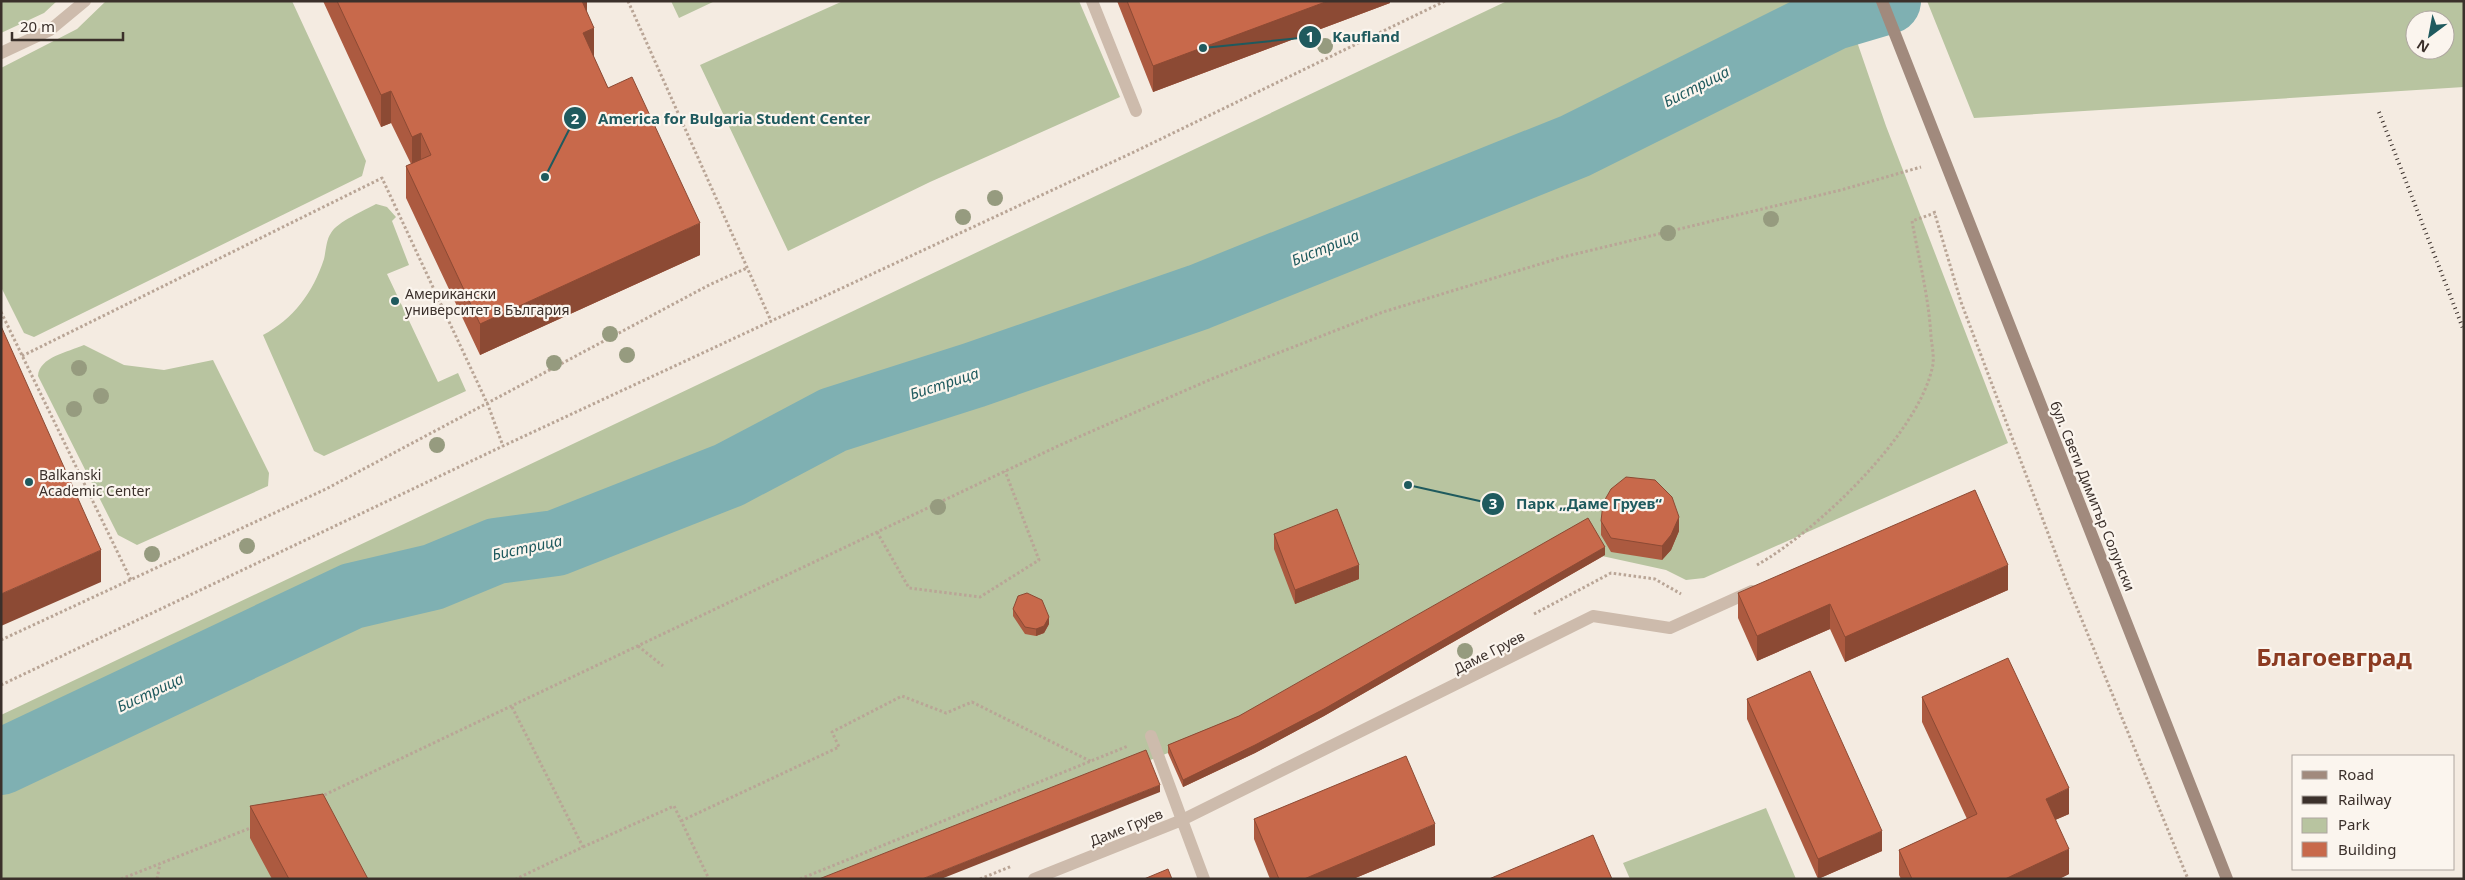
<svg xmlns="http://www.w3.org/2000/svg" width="2465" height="880" font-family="'Noto Sans',sans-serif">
	<rect width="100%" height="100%" fill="#f4ebe1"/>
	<path fill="#b8c4a0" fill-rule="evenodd" d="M1 1H57L44 13 1 33Z
		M106 1H292L366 161 362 176 34 337 24 333 1 287V68L77 29Z
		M671 1H715L679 18Z
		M843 1H1079L1120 97 930 182 788 251 700 65Z
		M1507 1H1843L1886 126 2008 443 1704 578 1686 580 1666 570 1602 556 1204 739 845 879H1V715Z
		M1927 1H2464V87L1974 118ZM2415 20H2445V50H2415Z
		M376 204 387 207 396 217 392 221 409 265 387 274 438 382 458 373 466 391 324 456 314 451 263 335C293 319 313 293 324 259 326 251 326 240 331 233 337 222 365 210 376 204Z
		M84 345 124 365 164 370 213 360 269 473 268 486 137 545 118 535 38 376C39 357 68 352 84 345Z
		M1766 808 1796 879H1630L1623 863Z"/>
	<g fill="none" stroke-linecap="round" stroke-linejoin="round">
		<path stroke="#7fb0b2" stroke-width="66" d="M1 762 352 596 433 577 496 551 556 543 729 475 833 420 974 375 1199 297 1575 146 1834 17 1888 1"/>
		<path stroke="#b9a596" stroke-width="3" stroke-dasharray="2.5 2.5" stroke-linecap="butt" d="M628 1 771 321
			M1934 211 1961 302 2066 581 2188 879
			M1 312 131 580
			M22 356 382 178 488 405 503 446
			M877 532 909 588 980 597 1039 560 1005 471
			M1757 565C1817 531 1921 432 1933 364 1934 355 1932 346 1931 337 1929 298 1919 260 1912 221L1935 213
			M1534 614 1611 573 1655 579 1681 594
			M1 640 326 489 711 284 747 268
			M638 646 663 666
			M1 685 503 446 1134 152 1445 1
			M512 707 583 847 516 879
			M320 797 1058 446 1214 378 1383 312 1563 257 1841 190 1921 167
			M681 821 839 747 832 732 902 696 946 713 972 702 1092 762
			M583 847 674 806 709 879
			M121 879 253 827
			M157 879 160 864
			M800 879 1128 746
			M980 879 1012 866"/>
		<path stroke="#cdbbac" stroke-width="12" d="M1092 1 1136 111
			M1151 736 1182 820"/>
		<path stroke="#cdbbac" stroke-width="12" d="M1 53 50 30 85 1
			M1182 820 1204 879
			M1034 879 1182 820 1593 616 1670 628 1752 591"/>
		<path stroke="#a18a7d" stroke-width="12" d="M1882 1 2227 879"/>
		<path stroke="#3b302b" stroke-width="4" stroke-dasharray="1 4" stroke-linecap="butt" d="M2379 112 2464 331"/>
	</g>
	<g fill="#969b7f">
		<circle cx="1325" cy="46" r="8"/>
		<circle cx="995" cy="198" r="8"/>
		<circle cx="963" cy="217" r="8"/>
		<circle cx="1771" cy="219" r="8"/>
		<circle cx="1668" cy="233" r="8"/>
		<circle cx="610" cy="334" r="8"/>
		<circle cx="627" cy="355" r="8"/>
		<circle cx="554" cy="363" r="8"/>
		<circle cx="79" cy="368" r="8"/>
		<circle cx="101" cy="396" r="8"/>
		<circle cx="74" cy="409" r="8"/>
		<circle cx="437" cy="445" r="8"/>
		<circle cx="938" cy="507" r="8"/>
		<circle cx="247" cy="546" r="8"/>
		<circle cx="152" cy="554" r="8"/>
		<circle cx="1465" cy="651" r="8"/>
	</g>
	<path fill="#ac5a40" d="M323 1H587V13L594 58 608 88 700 255 480 355 406 198V166L411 164 391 123 381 127Z
		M1117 1H1390V3L1153 92Z
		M1601 521 1679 531 1671 550 1662 560 1611 552 1601 535Z
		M1274 534 1359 579 1295 604 1274 549Z
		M1605 555 1324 716 1255 753 1183 787 1168 753V745L1239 716Z
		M2008 590 1845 662 1830 629 1757 661 1738 618V593Z
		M1013 609 1049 624 1044 633 1036 636 1025 634 1013 616Z
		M1922 697 2069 814 2055 820 2069 874 2059 879H1901L1899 875V850L1967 819 1922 722Z
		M1747 699 1882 851 1818 879 1747 719Z
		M250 806 368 879H272L250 838Z
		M1254 819 1435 845 1353 879H1270L1254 839Z"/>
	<path fill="#8c4a34" d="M581 1H587V29Z
		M1328 1H1390V3L1153 92V66Z
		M594 28V59L583 33Z
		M391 91V123L381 127V95Z
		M421 133V165L412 168V137Z
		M700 223V255L480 355V324Z
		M1679 517V531L1671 550 1662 560V546Z
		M1605 547V555L1324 716 1255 753 1183 787V780Z
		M101 550V582L1 626V594Z
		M1359 565V579L1295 604V590Z
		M2008 565V590L1845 662V637Z
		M1830 604V629L1757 661V636Z
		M1049 617V624L1044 633 1036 636V629Z
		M1160 785V792L941 879H922Z
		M2069 788V814L2046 824V799Z
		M1435 824V845L1353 879H1304Z
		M1882 831V851L1818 879V859Z
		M2069 849V874L2059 879H2005Z"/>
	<path fill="#c8694b" stroke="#8c4a34" d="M337 1H582L594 28 583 33 608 88 632 77 700 223 480 324 406 166 431 155 421 133 412 137 391 91 381 95Z
		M1127 1H1328L1153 66Z
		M1 326 101 550 1 594Z
		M1626 477 1655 480 1672 497 1679 517 1671 535 1662 546 1611 538 1601 521 1603 503 1611 489Z
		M1975 490 2008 565 1845 637 1830 604 1757 636 1738 593Z
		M1337 509 1359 565 1295 590 1274 534Z
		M1588 518 1605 547 1324 709 1255 745 1183 780 1168 745 1239 716Z
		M1027 593 1042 600 1049 617 1044 626 1036 629 1025 627 1013 609 1018 596Z
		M2008 658 2069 788 2046 799 2069 849 2005 879H1912L1899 850 1977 814 1922 697Z
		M1810 671 1882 831 1818 859 1747 699Z
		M1146 750 1160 785 922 879H819Z
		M1406 756 1435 824 1304 879H1279L1254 819Z
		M323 794 368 879H289L250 806Z
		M1593 835 1612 879H1489Z
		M1168 869 1172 879H1144Z"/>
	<g fill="#1f5a5e" stroke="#fbf5ee" stroke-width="2">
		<circle cx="395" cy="301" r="5"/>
		<circle cx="29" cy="482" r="5"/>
	</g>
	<g text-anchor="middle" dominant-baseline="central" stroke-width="4.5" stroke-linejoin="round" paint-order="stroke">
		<g font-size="14" fill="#3b302b" stroke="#fbf5ee" text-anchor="start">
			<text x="405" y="293">Американски<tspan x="405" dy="16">университет в България</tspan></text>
			<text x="39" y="474">Balkanski<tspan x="39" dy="16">Academic Center</tspan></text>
		</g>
		<g font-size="14" fill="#3b302b" stroke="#fbf5ee">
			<text transform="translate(2093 496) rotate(68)">бул. Свети Димитър Солунски</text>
			<text transform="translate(1489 652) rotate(-27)">Даме Груев</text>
			<text transform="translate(1126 827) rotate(-22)">Даме Груев</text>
		</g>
		<g font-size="15" font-style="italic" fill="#1f5a5e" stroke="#fbf5ee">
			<text transform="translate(1696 86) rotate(-27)">Бистрица</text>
			<text transform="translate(1325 247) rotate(-22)">Бистрица</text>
			<text transform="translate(944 383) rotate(-18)">Бистрица</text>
			<text transform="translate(527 547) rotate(-12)">Бистрица</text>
			<text transform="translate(150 692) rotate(-25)">Бистрица</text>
		</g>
		<g font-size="24" font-weight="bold" fill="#8c3b22" stroke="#fbf5ee">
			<text x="2334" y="656">Благоевград</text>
		</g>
	</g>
	<path fill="none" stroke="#1f5a5e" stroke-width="2" d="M1203 48L1310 37M545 177L575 118M1408 485L1493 504"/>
	<g fill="#1f5a5e" stroke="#fbf5ee" stroke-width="2">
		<circle cx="1203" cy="48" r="5"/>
		<circle cx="545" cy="177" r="5"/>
		<circle cx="1408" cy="485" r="5"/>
		<circle cx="1310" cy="37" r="12"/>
		<circle cx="575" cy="118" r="12"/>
		<circle cx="1493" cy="504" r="12"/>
	</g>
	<g font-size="15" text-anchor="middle" font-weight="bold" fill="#fff">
		<text x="1310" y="42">1</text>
		<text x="575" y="124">2</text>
		<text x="1493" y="509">3</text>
	</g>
	<g font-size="15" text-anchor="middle" font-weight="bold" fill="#1f5a5e" stroke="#fbf5ee" stroke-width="4.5" stroke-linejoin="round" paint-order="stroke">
		<text x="1366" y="42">Kaufland</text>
		<text x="734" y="124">America for Bulgaria Student Center</text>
		<text x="1589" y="509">Парк „Даме Груев“</text>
	</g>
	<rect width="2465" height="880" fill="none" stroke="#3b302b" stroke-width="5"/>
	<rect x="2292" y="755" width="162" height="115" fill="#fbf5ee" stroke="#aea6a0"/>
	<rect x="2302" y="771" width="25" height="8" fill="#a18a7d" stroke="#aea6a0"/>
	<text x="2338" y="780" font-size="15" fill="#3b302b">Road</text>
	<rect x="2302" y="796" width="25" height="8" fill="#3b302b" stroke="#aea6a0"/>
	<text x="2338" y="805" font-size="15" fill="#3b302b">Railway</text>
	<rect x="2302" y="818" width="25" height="15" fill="#b8c4a0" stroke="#aea6a0"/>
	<text x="2338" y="830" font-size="15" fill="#3b302b">Park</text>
	<rect x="2302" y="842" width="25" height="15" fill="#c8694b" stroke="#aea6a0"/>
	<text x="2338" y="855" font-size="15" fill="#3b302b">Building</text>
	<g transform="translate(2430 35) rotate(212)"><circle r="24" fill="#fbf5ee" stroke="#aea6a0"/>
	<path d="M0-4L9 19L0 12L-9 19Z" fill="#1f5a5e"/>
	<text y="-8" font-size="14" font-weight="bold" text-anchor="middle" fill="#3b302b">N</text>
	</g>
	<path d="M12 32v8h111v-8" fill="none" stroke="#3b302b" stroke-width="2.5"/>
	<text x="20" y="32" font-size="15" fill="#3b302b" stroke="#fbf5ee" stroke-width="4" paint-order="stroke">20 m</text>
</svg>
